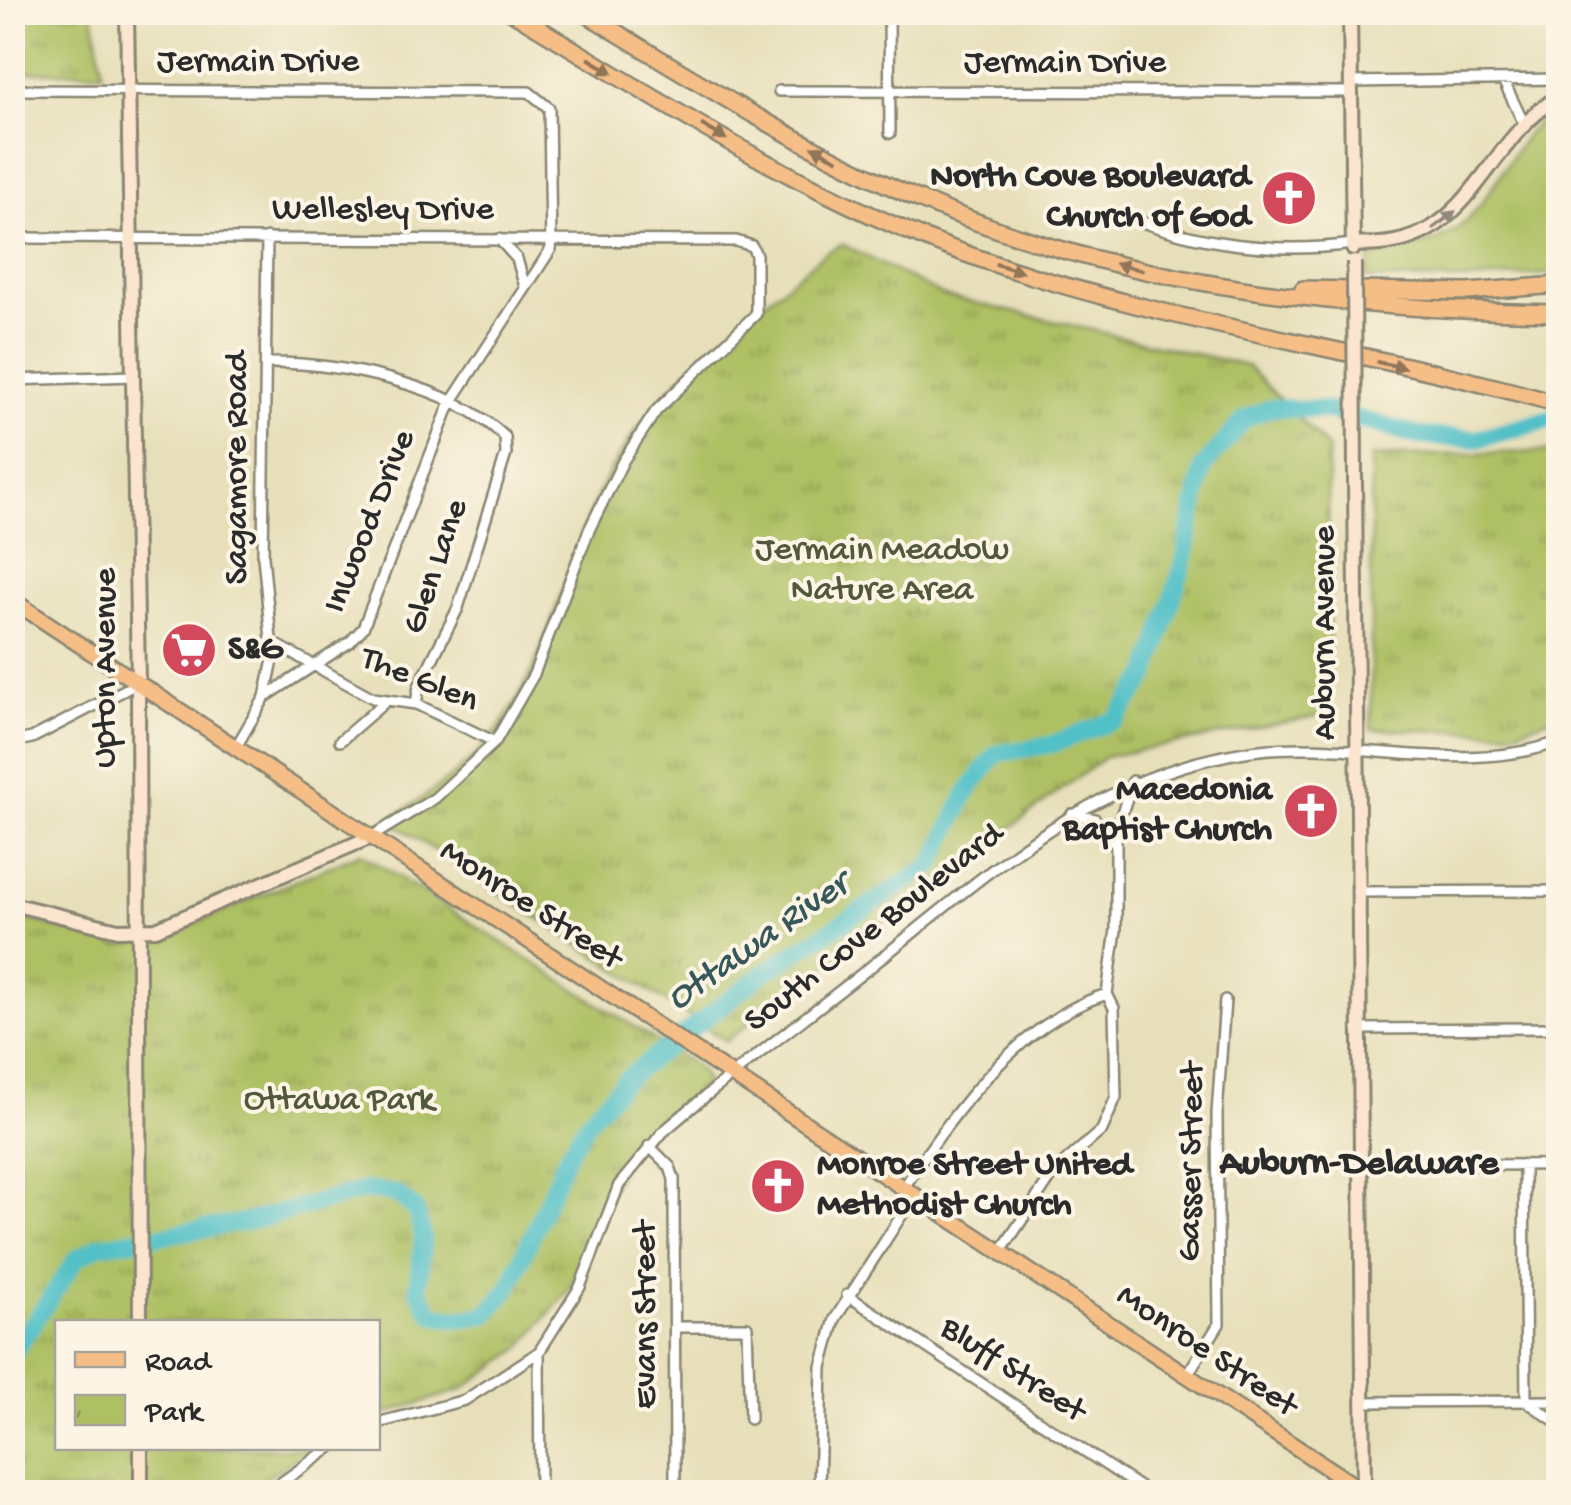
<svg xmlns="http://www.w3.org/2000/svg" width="1571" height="1505" font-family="'Gochi Hand',sans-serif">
	<defs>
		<pattern id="park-tufts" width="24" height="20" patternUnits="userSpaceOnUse" patternTransform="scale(2.5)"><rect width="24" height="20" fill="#aec063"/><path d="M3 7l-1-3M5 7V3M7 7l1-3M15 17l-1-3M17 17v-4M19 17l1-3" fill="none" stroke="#8e9c52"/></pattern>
	</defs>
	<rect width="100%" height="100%" fill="#fcf5e5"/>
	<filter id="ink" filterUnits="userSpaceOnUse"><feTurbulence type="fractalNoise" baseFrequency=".01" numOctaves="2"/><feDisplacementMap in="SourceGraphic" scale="20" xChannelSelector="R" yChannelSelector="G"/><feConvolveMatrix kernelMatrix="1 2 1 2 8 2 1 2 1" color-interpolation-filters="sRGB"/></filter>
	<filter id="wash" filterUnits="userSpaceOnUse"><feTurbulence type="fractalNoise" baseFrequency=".0048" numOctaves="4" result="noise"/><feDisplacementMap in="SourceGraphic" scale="40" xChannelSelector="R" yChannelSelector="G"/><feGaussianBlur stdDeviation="2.25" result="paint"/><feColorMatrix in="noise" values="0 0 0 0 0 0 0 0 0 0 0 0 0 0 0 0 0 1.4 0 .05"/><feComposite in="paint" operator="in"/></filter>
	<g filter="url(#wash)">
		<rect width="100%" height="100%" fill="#e7dfb9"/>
		<path fill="#aec063" stroke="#6c7647" stroke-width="2.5" d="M1558 105V273L1469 280 1366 279 1370 258C1401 248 1439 247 1465 222 1500 188 1516 133 1558 105Z"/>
		<path fill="url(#park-tufts)" stroke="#6c7647" stroke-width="2.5" d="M12 13H93L103 72H13Z
			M842 244 944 296 1247 366 1328 448 1329 714 1105 757 726 1041 388 820C425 797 461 774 489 740 557 659 564 543 619 456 672 371 749 315 825 253Z
			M1558 451V715L1513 732 1371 729V457Z
			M361 853 699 1068 707 1084 654 1124 622 1164 571 1287 521 1348 461 1390 378 1416V1322H58V1448H313L242 1492H13L12 914 118 946 161 938Z"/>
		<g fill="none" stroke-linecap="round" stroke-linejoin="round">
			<path stroke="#51c0c7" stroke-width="18" d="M12 1355 77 1258 101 1245 247 1222 366 1190 396 1194 415 1209 423 1236 418 1289 432 1314 456 1319 486 1315 509 1288 567 1155 590 1118 627 1078 765 972 933 865 966 794 996 754 1053 744 1115 720 1148 676 1183 565 1203 467 1245 419 1270 408 1327 410 1419 436 1477 439 1558 417"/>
		</g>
	</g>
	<g filter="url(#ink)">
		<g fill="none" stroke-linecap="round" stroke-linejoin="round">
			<g stroke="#898572" stroke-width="14">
				<path id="street" d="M889 12 890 133
					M1503 80 1525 126
					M1351 82 1558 79
					M12 90 529 92 549 108 551 249 450 404 363 628 350 642 265 697 236 747
					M779 91 1351 92
					M1129 217C1199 245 1277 254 1353 244
					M12 238 736 241 752 246 756 255V314L656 411 623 461 589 530 534 674 495 742 435 798 371 837
					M499 239 517 259 525 287
					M266 363C338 362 451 384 505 437L506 454 458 608 419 686 416 704
					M12 380 134 376
					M270 641 373 698 416 704 495 742
					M265 697 273 660 263 556 267 238
					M340 741 386 701
					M12 742 32 738 138 683
					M1072 814 1095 819 1113 842
					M1357 892 1558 891
					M1358 1029 1558 1028
					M649 1146 670 1167 674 1179 675 1492
					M1359 1164 1558 1165
					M1524 1165 1526 1401 1558 1423
					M903 1189C951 1115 1018 1022 1107 994
					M1001 1251 1055 1171 1102 1130 1116 1097 1114 1008 1107 994 1116 930V830L1133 781
					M847 1295 1147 1492
					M675 1327H747L750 1419
					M539 1352 540 1492
					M1187 1375 1219 1324 1217 1114 1225 1000
					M1363 1402 1558 1401
					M378 1423 465 1400 539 1352 580 1287 619 1185 663 1132C727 1076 797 1025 864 972 987 875 1090 774 1251 751 1353 737 1461 777 1558 742
					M268 1492 330 1448
					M819 1492 822 1367 835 1319 914 1196"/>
			</g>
			<g stroke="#898572" stroke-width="18">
				<path id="secondary" d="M127 12 138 683 140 1322
					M1350 12 1353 249
					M1353 244C1471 254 1478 147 1558 97
					M1355 482 1364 1492
					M12 904 118 930 156 929 371 837
					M141 1448V1492"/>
			</g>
			<g stroke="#898572" stroke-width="19">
				<path id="primary" d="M12 600 1364 1492"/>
			</g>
			<g stroke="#898572" stroke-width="20">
				<path id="highway" d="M512 12C661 102 808 198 972 256 1162 324 1365 349 1558 404
					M583 12C693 79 803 149 921 200 1122 286 1342 310 1558 313
					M1303 289 1467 292 1558 285"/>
			</g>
			<use href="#street" stroke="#fff" stroke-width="9"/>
			<use href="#secondary" stroke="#fbe5cf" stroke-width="12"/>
			<use href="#primary" stroke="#f6be87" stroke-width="14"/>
			<use href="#highway" stroke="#f6be87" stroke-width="15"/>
			<g stroke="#898572" stroke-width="18" stroke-linecap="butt">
				<path id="secondary-bridge" d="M1354 262 1355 482"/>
			</g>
			<use href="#secondary-bridge" stroke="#fbe5cf" stroke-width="12"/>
		</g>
		<defs><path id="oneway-solid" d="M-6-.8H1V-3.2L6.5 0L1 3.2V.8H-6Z" transform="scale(2.5)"/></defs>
		<g fill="#907459">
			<use href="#oneway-solid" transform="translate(601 66) rotate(31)"/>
			<use href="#oneway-solid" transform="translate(714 132) rotate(30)"/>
			<use href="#oneway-solid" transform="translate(825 153) rotate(-153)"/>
			<use href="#oneway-solid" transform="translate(1129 267) rotate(-166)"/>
			<use href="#oneway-solid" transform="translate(1009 268) rotate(17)"/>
			<use href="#oneway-solid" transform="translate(1391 365) rotate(12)"/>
		</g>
		<use fill="#93887d" href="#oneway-solid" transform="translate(1444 220) rotate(-38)"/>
	</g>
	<defs>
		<g id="church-disc" transform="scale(2.875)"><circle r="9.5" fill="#d1495b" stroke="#fcf5e5"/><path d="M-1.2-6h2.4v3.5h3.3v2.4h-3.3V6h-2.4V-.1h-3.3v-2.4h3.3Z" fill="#fff"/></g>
		<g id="supermarket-disc" transform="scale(2.875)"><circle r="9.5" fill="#d1495b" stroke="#fcf5e5"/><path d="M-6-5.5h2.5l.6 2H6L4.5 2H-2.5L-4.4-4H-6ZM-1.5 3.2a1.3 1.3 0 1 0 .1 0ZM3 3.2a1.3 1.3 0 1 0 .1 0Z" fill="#fff"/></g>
	</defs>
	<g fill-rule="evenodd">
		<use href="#church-disc" x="1289" y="198"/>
		<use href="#supermarket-disc" x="189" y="650"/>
		<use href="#church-disc" x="1311" y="811"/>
		<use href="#church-disc" x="778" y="1186"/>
	</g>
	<g text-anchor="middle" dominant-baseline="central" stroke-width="8" stroke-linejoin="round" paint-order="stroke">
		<g font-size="35" fill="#2b2b2b" stroke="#fcf5e5">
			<text x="258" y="63">Jermain Drive</text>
			<text x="1065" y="64">Jermain Drive</text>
			<text x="383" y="211">Wellesley Drive</text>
			<text transform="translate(238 468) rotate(-90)">Sagamore Road</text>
			<text transform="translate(371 522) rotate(-68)">Inwood Drive</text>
			<text transform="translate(437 567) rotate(-71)">Glen Lane</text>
			<text transform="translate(1326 633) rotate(-90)">Auburn Avenue</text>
			<text transform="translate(107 668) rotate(-90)">Upton Avenue</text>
			<text transform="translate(419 681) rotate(22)">The Glen</text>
			<text transform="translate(530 906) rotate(33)">Monroe Street</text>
			<text transform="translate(875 929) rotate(-38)">South Cove Boulevard</text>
			<text transform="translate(1193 1162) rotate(-89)">Gasser Street</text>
			<text transform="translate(647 1315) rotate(-90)">Evans Street</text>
			<text transform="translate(1206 1352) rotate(34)">Monroe Street</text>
			<text transform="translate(1012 1371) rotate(33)">Bluff Street</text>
		</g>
		<g font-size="35" font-weight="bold" fill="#2b2b2b" stroke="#fcf5e5" text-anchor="end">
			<text x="1250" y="178">North Cove Boulevard<tspan x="1250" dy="40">Church of God</tspan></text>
			<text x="228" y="650" text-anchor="start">S&amp;G</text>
			<text x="1272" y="791">Macedonia<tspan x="1272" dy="40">Baptist Church</tspan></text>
			<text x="817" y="1166" text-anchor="start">Monroe Street United<tspan x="817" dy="40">Methodist Church</tspan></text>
		</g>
		<g font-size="35" fill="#52583c" stroke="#fcf5e5">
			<text x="882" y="551">Jermain Meadow<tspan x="882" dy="40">Nature Area</tspan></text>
			<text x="339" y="1101">Ottawa Park</text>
		</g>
		<g font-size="38" font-style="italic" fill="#36585a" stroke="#fcf5e5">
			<text transform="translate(759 943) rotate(-35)">Ottawa River</text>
		</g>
		<g font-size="38" font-weight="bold" fill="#2b2b2b" stroke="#fcf5e5">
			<text x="1359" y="1165">Auburn-Delaware</text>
		</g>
	</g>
	<rect width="1571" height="1505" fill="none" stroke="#fcf5e5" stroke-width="50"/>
	<rect x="55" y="1320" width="325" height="130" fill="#fcf5e5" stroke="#a8a49b" stroke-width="2.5"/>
	<rect x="75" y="1352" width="50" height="15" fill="#f6be87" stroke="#a8a49b" stroke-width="2.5"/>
	<text x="145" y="1370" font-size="30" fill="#2b2b2b">Road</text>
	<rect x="75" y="1395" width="50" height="30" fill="url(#park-tufts)" stroke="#a8a49b" stroke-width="2.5"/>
	<text x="145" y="1420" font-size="30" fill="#2b2b2b">Park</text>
</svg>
